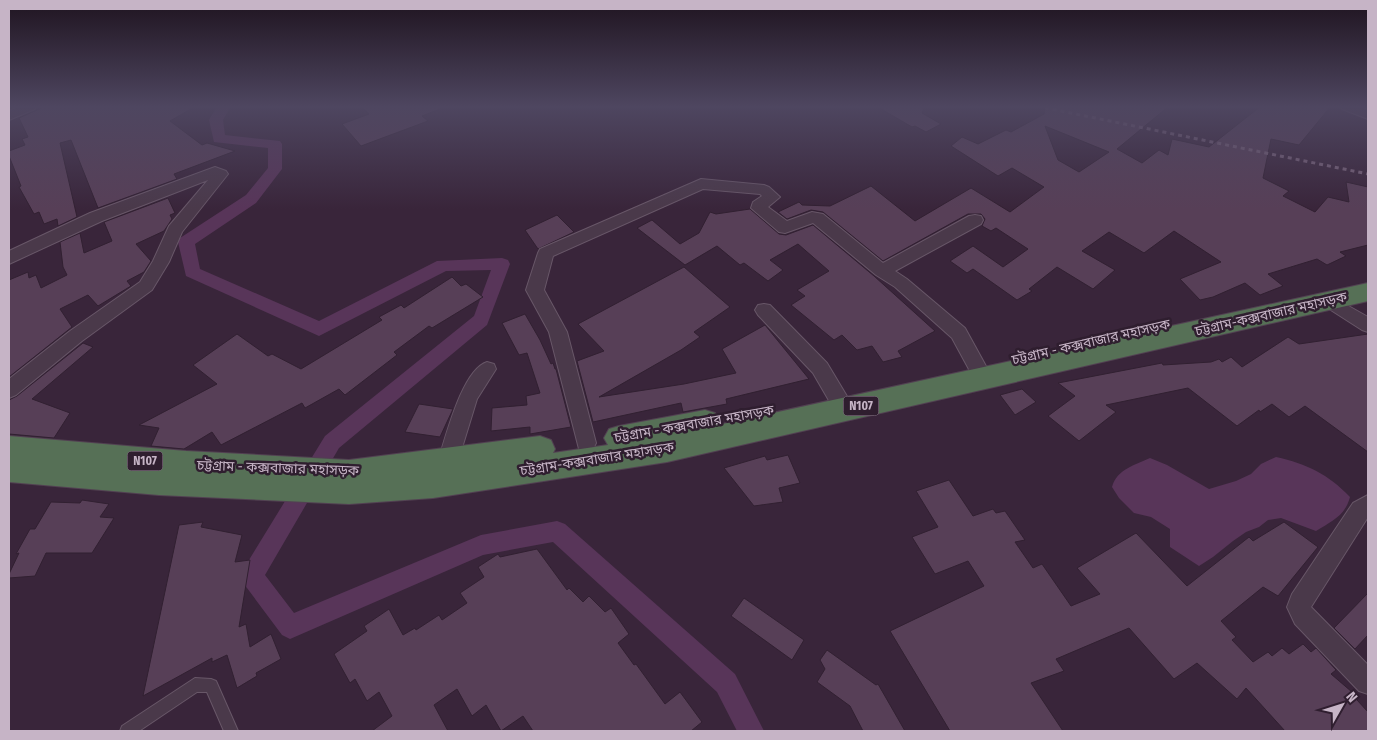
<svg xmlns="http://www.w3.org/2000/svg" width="1377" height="740" font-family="'Fira Sans Condensed','Noto Sans Bengali',sans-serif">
	<rect width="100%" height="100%" fill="#39253a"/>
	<path fill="#583559" d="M1276 457C1307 464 1328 474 1350 497 1345 516 1332 521 1316 531L1281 518 1268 520 1259 527 1246 532 1233 541 1213 557 1199 566 1170 547V529L1151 517 1134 513 1119 498 1112 487C1117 469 1135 465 1150 458L1167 465 1209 489 1236 481 1251 474 1261 464Z"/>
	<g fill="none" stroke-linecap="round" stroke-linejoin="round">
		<path fill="#583559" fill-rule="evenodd" d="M217 106H231L223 120 225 135 280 141 282 144V169L256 203 195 244 200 269 319 321 437 261 502 258 508 260 510 264 487 325 339 448 265 575 294 613 481 535 557 521 565 524 735 674 764 731H737L717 692 553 542 483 555 290 639 282 635 244 584 241 576 244 568 325 436 474 316 491 270 446 271 319 336 186 276 178 242 180 238 246 195 268 168V148L214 142 209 120Z"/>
	</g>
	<path fill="#573f57" stroke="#312031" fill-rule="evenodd" d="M46 106H196L170 121 202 145 207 143 235 151 174 174 177 179 98 208 71 140 60 143 77 217 58 226 57 219 44 224 39 212 34 214 19 187 21 186 9 156V151L25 145 22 139 28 137 19 118Z
		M361 106H445V107L422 116 428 121 361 146 342 124 369 114Z
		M876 106H925L922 113 941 124 926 132 915 126 912 127Z
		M1045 106H1169L1117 149 1142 163 1159 150 1168 155 1172 139 1209 147 1261 106H1331L1299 145 1271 139 1263 178 1289 191 1283 196 1315 212 1328 197 1349 202 1346 182 1368 187V245L1340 252 1346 256 1327 265 1317 259 1268 274 1283 286 1260 295 1245 283 1213 297 1200 300 1180 279 1221 262 1174 231 1144 253 1109 232 1082 251 1115 270 1093 289 1057 267 1029 289 1032 291 1017 300 973 269 967 273 950 261 973 246 1003 267 1028 249 996 228 991 231 982 226 985 219 981 214H968L883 261 823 212 811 210 787 219 778 212 799 202 802 205 830 206 871 186 915 221 971 188 1010 212 1044 187 1012 168 998 176 951 146 962 137 978 144 1006 130 1011 132 1044 114ZM1045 126 1109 152 1079 172 1058 160Z
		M168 198 175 213 170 215 172 219 164 231 136 244 151 261 144 272 127 281 131 286 98 306 88 295 60 309 72 327 9 377V280L28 272 29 278 36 275 41 288 67 275 63 267 60 242 80 233 84 253 112 241 104 222Z
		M750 209 779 234 786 235 813 225 874 276 935 331 898 351 902 357 883 362 872 346 857 350 842 335 834 340 791 305 805 296 797 290 829 271 798 244 770 260 783 270 768 281 744 263 740 265 717 246 685 265 637 228 652 220 680 244 699 233 710 212 716 214Z
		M557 215 574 232 538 249 525 230Z
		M684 267 730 307 694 332 700 337 681 350 599 397 684 384 736 373 722 349 765 325 809 379 726 399 727 404 683 412 681 403 593 422 577 361 604 351 578 324Z
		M452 277 461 286 466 284 483 297 432 328 429 326 394 352 397 355 345 395 339 389 305 408 302 403 221 445 212 432 184 449 151 446 159 428 139 425 217 384 193 365 237 334 268 356 272 354 301 369 382 320 379 317 401 305 404 308Z
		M525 314 540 340 551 364 553 363 555 369H556L571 427 530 434V427L491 431 492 408 527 405 526 396 540 393 527 353 519 355 502 323Z
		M1368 334V452L1305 406 1289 417 1272 404 1260 412 1259 410 1237 426 1188 388 1106 405 1116 412 1079 441 1048 416 1075 396 1058 383 1162 363 1163 365 1211 362 1219 359 1222 362 1231 357 1242 367 1288 337 1299 344Z
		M83 343 93 347 32 399 70 413 54 438 9 434V400L17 396Z
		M1022 389 1036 402 1015 415 1000 395Z
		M419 404 453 409 440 437 405 432Z
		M788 455 800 483 779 488 783 502 754 506 724 468 765 456 767 460Z
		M949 480 973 516 993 509 996 513 1005 511 1025 540 1015 542 1033 568 1042 564 1071 606 1100 594 1077 568 1136 533 1187 586 1249 537 1253 541 1284 522 1318 547 1278 596 1263 587 1221 621 1236 637 1232 640 1253 662 1268 652 1272 656 1282 648 1289 654 1303 644 1311 652 1316 648 1336 670 1331 674 1359 698 1357 700 1368 712V731H1285L1246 688 1237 699 1197 663 1174 679 1129 628 1056 659 1064 671 1031 683 1063 731H950L890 631 984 586 968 561 935 574 912 537 938 527 916 491Z
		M82 500 109 504 100 517 114 518 92 553H46L35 576 9 578V574L19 553 16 554 30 529H35L51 502 80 503Z
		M203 522 201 527 242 535 235 562 250 560 239 627 246 624 250 647 271 634 281 659 256 673 257 676 237 688 227 655 212 662V658L143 696 179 525Z
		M537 549 567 590 569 588 583 602 589 596 605 612 611 608 629 634 618 643 634 665 636 664 665 704 680 692 702 722 691 731H533L523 716 501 731 486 705 472 716 457 689 434 705 448 731H372L392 716 379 692 367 701 355 679 350 683 334 654 367 631 364 626 389 609 403 635 415 628 416 630 439 615 442 620 467 603 460 593 484 577 478 567 498 554 500 557Z
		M1368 593V635L1355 649 1334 628Z
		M744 598 804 640 792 660 731 616Z
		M827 650 876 685 878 684 905 731H863L850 706 817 682 825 669 820 660Z"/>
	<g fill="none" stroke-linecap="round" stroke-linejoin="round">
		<g stroke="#685768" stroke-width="2">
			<path id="lane" d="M195 678 211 679 216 681 238 731H224L207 692H197L139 731H120L122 726Z"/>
		</g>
		<g stroke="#685768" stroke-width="2">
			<path id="street" d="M20 106H37L35 109 9 120V111Z
				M1340 106H1358L1368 110V119L1342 109Z
				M215 167 226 171 228 174 182 232 169 262 152 290 82 341 16 395 9 398V379L70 331 140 282 153 261 169 226 208 180 102 221 9 264V251L90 213Z
				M701 179 764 185 769 187 780 197 768 207 787 221 812 212 823 214 883 263 969 216 975 215 981 216 983 220 981 224 895 271 907 279 965 328 987 368 985 373 978 375 971 373 952 338 895 287 876 275 813 223 785 233 779 232 751 208 753 202 762 196 760 194 703 189 553 256 544 290 567 332 596 443 593 449 586 452 579 449 549 332 526 290 538 253 540 249Z
				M1329 295 1368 317V332L1362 330 1323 305 1320 301 1323 297Z
				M764 304 770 305 827 363 848 398 845 404 838 406 831 404 813 373 758 315 755 310 758 305Z
				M487 362 494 364 496 369 477 399 458 461 455 467 448 470 441 467 438 461C446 437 462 370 487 362Z
				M1368 495V517L1311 607 1368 665V694L1359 691 1295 624 1287 607 1292 594 1353 503Z"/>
		</g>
		<g stroke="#524152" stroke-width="2">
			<path id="highway" d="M1368 283V301L667 462 433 498 349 504 159 495 9 482V436L186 451 349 460 540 436 551 440 555 449 553 453 608 445 604 438 609 429 619 426 705 410 715 413 720 422 718 425Z"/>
		</g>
		<use href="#lane" fill="#4a394a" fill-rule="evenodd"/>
		<use href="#street" fill="#4a394a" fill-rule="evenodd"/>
		<use href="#highway" fill="#567056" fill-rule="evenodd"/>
		<path stroke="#7a647a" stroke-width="3" stroke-dasharray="4 4" stroke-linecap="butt" d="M1037 106 1368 174"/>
	</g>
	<linearGradient id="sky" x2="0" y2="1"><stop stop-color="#1f1420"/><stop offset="0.51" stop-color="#4e4660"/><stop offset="1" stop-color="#4e4660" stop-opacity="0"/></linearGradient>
	<rect width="1377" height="209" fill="url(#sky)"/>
	<g text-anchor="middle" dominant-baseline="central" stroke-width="5" stroke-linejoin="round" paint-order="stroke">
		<g fill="#2f1e2f" stroke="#998799" stroke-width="1">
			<rect x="843.5" y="396.5" width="35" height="19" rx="4"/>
			<rect x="127.5" y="451.5" width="35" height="19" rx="4"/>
		</g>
		<g font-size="12" font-weight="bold" fill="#c6b4c6">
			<text x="861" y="406">N107</text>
			<text x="145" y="461">N107</text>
		</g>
		<g font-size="14" fill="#c6b4c6" stroke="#2f1e2f">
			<text transform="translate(1271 314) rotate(-13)">চট্টগ্রাম-কক্সবাজার মহাসড়ক</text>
			<text transform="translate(1091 342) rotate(-13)">চট্টগ্রাম - কক্সবাজার মহাসড়ক</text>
			<text transform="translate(694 424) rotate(-10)">চট্টগ্রাম - কক্সবাজার মহাসড়ক</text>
			<text transform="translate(597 459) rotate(-9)">চট্টগ্রাম-কক্সবাজার মহাসড়ক</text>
			<text transform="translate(278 468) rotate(2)">চট্টগ্রাম - কক্সবাজার মহাসড়ক</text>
		</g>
	</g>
	<rect width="1377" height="740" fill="none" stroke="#c6b4c6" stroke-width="20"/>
	<g transform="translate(1342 705) rotate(51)" stroke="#2f1e2f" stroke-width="4" paint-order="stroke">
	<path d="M0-4L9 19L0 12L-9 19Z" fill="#c6b4c6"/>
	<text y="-8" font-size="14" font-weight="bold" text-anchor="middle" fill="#c6b4c6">N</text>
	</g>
</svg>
